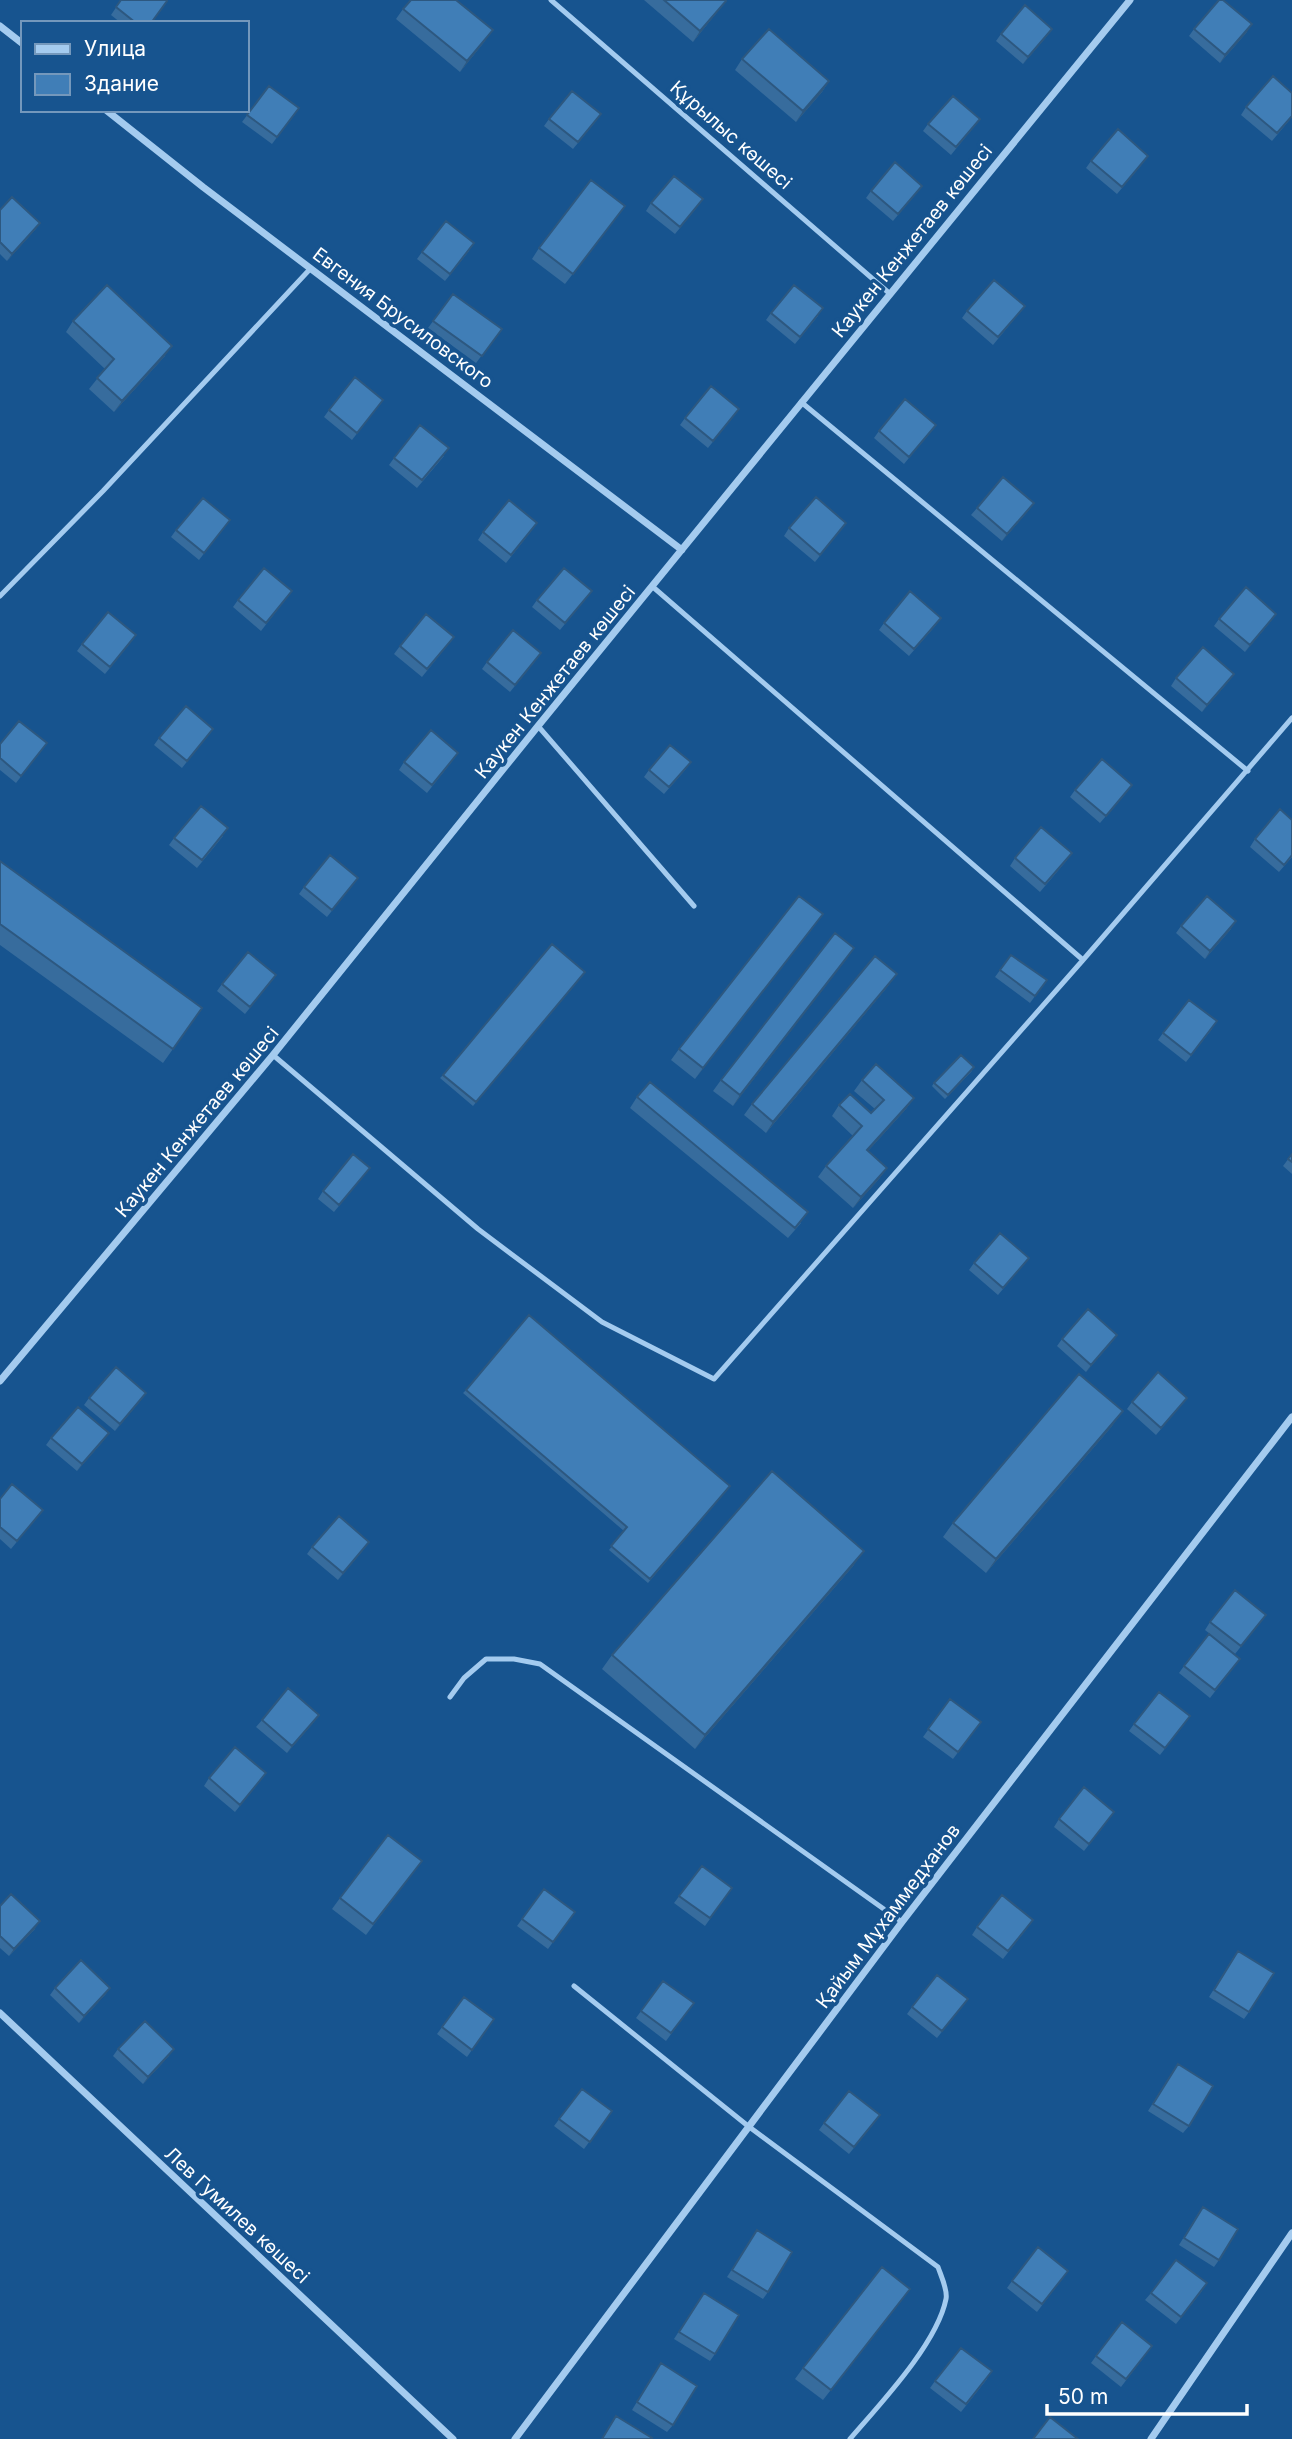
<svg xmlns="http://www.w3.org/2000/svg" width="1292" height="2439" font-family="Inter,sans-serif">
	<rect width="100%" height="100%" fill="#17548f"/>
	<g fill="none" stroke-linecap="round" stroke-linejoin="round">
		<path stroke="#a4cbef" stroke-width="5" d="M551 0 889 293
			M801 402 1248 771
			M653 587 1083 960
			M0 596 103 491 311 268
			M538 726 694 906
			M273 1055 478 1229 602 1322 714 1379 1083 960 1292 718
			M450 1697 464 1678 486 1659H514L540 1664 902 1922
			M574 1986 748 2126 938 2267C941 2276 948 2290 946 2299 937 2344 880 2404 850 2439"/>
		<path stroke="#a4cbef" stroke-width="7" d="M0 26 23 44
			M106 110 203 187 682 550
			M0 1381 273 1055 538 726 1130 0
			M0 2013 453 2439
			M515 2439 902 1922 1292 1417
			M1151 2439 1292 2233"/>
	</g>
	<path fill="#376c9d" d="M121 0 151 23H121L111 15Z
		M644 0H725L718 11 693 42Z
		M403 9 485 41 460 72 396 19Z
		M1194 29 1247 32 1220 63 1189 36Z
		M1001 34 1047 36 1023 64 996 41Z
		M742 59 829 81 822 92 796 122 735 70Z
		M269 86 299 108 272 144 242 122Z
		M1292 93V117L1272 141 1241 115 1246 107Z
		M549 119 596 121 573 149 544 126Z
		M980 119 951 155 923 131 928 124Z
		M1091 161 1143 163 1117 194 1086 168Z
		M922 186 893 221 866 198 871 191Z
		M651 203 698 206 675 234 646 211Z
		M625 206 565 284 532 259 539 248Z
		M0 210 40 223 35 230 7 261 0 254Z
		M469 251 445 281 417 259 422 252Z
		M453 294 502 329 476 363 428 328Z
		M1025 306 993 345 962 318 967 311Z
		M771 313 818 316 795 344 766 320Z
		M73 321 165 356 114 412 89 389 105 369 66 332Z
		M383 400 352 440 324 417 329 410Z
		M739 409 708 448 680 425 685 418Z
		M936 425 904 464 874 438 879 431Z
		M444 456 417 488 389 465 394 458Z
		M977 508 1029 510 1002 541 971 515Z
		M230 520 199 560 171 537 176 530Z
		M846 523 815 562 784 536 789 528Z
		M532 530 506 563 478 540 483 532Z
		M292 591 261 631 233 607 238 600Z
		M592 591 560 630 532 607 537 600Z
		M1219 619 1271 621 1245 652 1214 626Z
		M884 623 936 625 909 656 879 630Z
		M454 637 422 677 394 654 400 646Z
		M131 642 105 674 77 651 82 644Z
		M536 660 510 692 482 669 487 662Z
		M1176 678 1229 681 1202 712 1171 686Z
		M213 729 182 768 154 745 159 738Z
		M47 743 16 783 0 770V744Z
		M453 760 427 793 399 770 404 762Z
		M686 769 664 794 644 777 649 770Z
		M1075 790 1127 792 1100 823 1070 797Z
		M1292 820V857L1279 872 1250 847 1255 839Z
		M223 836 197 868 169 845 174 838Z
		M1015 858 1067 860 1040 892 1010 866Z
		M0 861 202 1008 163 1063 0 945Z
		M358 878 327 917 299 894 304 887Z
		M823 914 695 1079 671 1060 679 1049Z
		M1181 926 1231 929 1205 959 1176 933Z
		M854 948 733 1106 713 1091 721 1080Z
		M1011 955 1047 980 1030 1003 995 977Z
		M276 975 245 1014 217 991 222 984Z
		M582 976 473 1106 440 1078 443 1075Z
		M889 985 766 1133 744 1115 752 1104Z
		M1212 1029 1186 1062 1158 1040 1163 1033Z
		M972 1071 945 1099 932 1086 934 1083Z
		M862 1080 914 1098 906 1109 868 1151 887 1168 879 1179 853 1208 818 1177 826 1166 853 1136 832 1116 839 1105 871 1113 875 1109 854 1091Z
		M637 1097 801 1223 788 1238 630 1108Z
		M1292 1154V1174L1283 1166Z
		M370 1168 334 1212 318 1199 323 1191Z
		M1029 1258 998 1295 969 1270 974 1263Z
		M1062 1339 1112 1342 1086 1372 1057 1346Z
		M466 1390 730 1486 648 1583 609 1550 624 1531 463 1393Z
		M89 1398 141 1400 115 1431 84 1405Z
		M1187 1398 1156 1435 1127 1409 1132 1402Z
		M1113 1425 986 1573 943 1537 953 1523Z
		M51 1438 104 1440 77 1471 46 1445Z
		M0 1499 43 1510 11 1549 0 1539Z
		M312 1547 364 1549 338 1580 307 1554Z
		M854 1565 695 1749 602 1669 612 1655Z
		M1266 1615 1235 1654 1205 1630 1210 1622Z
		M1240 1659 1210 1698 1179 1673 1184 1666Z
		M950 1699 981 1722 953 1759 923 1737Z
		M262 1720 314 1722 287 1753 256 1727Z
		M1185 1723 1160 1755 1129 1731 1134 1724Z
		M266 1773 235 1812 204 1786 209 1778Z
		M1059 1819H1109L1084 1851 1054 1827Z
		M702 1866 732 1888 705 1926 674 1903Z
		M414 1871 366 1935 332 1909 340 1898Z
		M544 1889 575 1912 548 1949 517 1926Z
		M0 1906 35 1929 9 1956 0 1948Z
		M977 1927H1028L1003 1959 972 1935Z
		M1233 1958 1249 2012 1244 2019 1209 1997Z
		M663 1981 694 2003 666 2041 636 2018Z
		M55 1988H110L105 1995 79 2023 50 1995Z
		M464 1997 494 2019 467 2057 437 2034Z
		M962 2006 937 2038 907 2014 912 2007Z
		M118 2049 169 2056 143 2084 113 2056Z
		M1173 2071 1189 2126 1183 2133 1148 2111Z
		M582 2089 612 2111 584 2149 554 2126Z
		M875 2122 849 2154 819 2130 824 2123Z
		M1198 2214 1219 2260 1214 2267 1179 2245Z
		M752 2238 768 2292 763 2299 727 2277Z
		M1068 2271 1037 2312 1007 2288 1012 2281Z
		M1202 2291 1176 2324 1145 2300 1151 2293Z
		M902 2299 823 2400 795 2379 803 2368Z
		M699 2300 715 2354 710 2361 674 2339Z
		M1147 2353 1121 2387 1091 2363 1096 2356Z
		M656 2370 673 2425 667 2432 632 2410Z
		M987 2379 961 2412 930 2388 935 2381Z"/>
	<path fill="#2d5880" d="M726 1 718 11 693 42 700 31Z
		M1252 24 1247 32 1220 63 1225 55Z
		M1052 29 1047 36 1023 64 1028 57Z
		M493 30 485 41 460 72 467 61Z
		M829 81 822 92 796 122 803 111Z
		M40 223 35 230 7 261 12 254Z
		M172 346 165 356 114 412 122 401Z
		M1034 503 1029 510 1002 541 1007 534Z
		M1276 614 1271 621 1245 652 1250 645Z
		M1234 674 1229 681 1202 712 1207 705Z
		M823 914 815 925 695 1079 703 1068Z
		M1236 921 1231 929 1205 959 1210 951Z
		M854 948 847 959 733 1106 740 1095Z
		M897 974 889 985 766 1133 773 1122Z
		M914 1098 906 1109 859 1161 867 1150Z
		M887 1168 879 1179 853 1208 861 1197Z
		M1117 1335 1112 1342 1086 1372 1091 1365Z
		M146 1393 141 1400 115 1431 120 1424Z
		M1123 1411 1113 1425 986 1573 996 1559Z
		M109 1433 104 1440 77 1471 82 1464Z
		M369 1542 364 1549 338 1580 343 1573Z
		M864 1551 854 1565 695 1749 705 1735Z
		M319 1715 314 1722 287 1753 292 1746Z
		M40 1921 35 1929 9 1956 14 1949Z
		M110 1988 105 1995 79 2023 84 2016Z
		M174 2049 169 2056 143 2084 148 2077Z"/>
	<path fill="#407eb7" stroke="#2d5880" stroke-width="2" d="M121 0H166L167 1 151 23H136L116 7Z
		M411 0H456L493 30 467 61 403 9Z
		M664 0H725L726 1 700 31Z
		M1219 0H1223L1252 24 1225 55 1194 29Z
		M1025 5 1052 29 1028 57 1001 34Z
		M769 29 829 81 803 111 742 59Z
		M1273 76 1292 93V116L1277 133 1246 107Z
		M269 86 299 108 277 137 247 115Z
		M572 91 601 114 578 142 549 119Z
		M953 96 980 119 956 147 928 124Z
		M1118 129 1148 156 1122 187 1091 161Z
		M895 162 922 186 898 214 871 191Z
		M674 176 703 199 680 227 651 203Z
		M591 180 625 206 573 274 539 248Z
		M12 197 40 223 12 254 0 242V210Z
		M446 221 474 243 450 274 422 252Z
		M994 280 1025 306 998 337 967 311Z
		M107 285 172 346 122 401 97 378 114 359 73 321Z
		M794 285 823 308 800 337 771 313Z
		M453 294 502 329 482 356 433 321Z
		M355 377 383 400 357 433 329 410Z
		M711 386 739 409 713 441 685 418Z
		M905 399 936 425 909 457 879 431Z
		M420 425 449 448 422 480 394 458Z
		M1003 477 1034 503 1007 534 977 508Z
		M816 497 846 523 820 555 789 528Z
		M203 498 230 520 204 553 176 530Z
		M509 500 537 523 511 555 483 532Z
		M264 568 292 591 266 623 238 600Z
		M564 568 592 591 565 623 537 600Z
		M1246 587 1276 614 1250 645 1219 619Z
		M910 591 941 618 914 649 884 623Z
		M108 612 136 635 110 667 82 644Z
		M426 614 454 637 427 669 400 646Z
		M513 630 541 653 515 685 487 662Z
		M1203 647 1234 674 1207 705 1176 678Z
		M186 706 213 729 187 761 159 738Z
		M19 721 47 743 21 776 0 758V744Z
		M431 730 458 753 432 785 404 762Z
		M670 745 691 762 669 787 649 770Z
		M1102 759 1132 785 1106 816 1075 790Z
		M201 806 228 828 202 860 174 838Z
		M1280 809 1292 820V855L1284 865 1255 839Z
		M1041 827 1072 853 1045 884 1015 858Z
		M330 855 358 878 332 910 304 887Z
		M0 861 202 1008 173 1049 0 924Z
		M799 896 823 914 703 1068 679 1049Z
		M1207 896 1236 921 1210 951 1181 926Z
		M835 933 854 948 740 1095 721 1080Z
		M552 944 585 972 476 1102 443 1075Z
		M248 952 276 975 250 1007 222 984Z
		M1011 955 1047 980 1035 996 1000 970Z
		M875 956 897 974 773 1122 752 1104Z
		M1189 1000 1217 1021 1191 1055 1163 1033Z
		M961 1055 974 1067 948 1095 934 1083Z
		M876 1064 914 1098 867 1150 887 1168 861 1197 826 1166 862 1126 839 1105 850 1094 871 1113 884 1100 862 1080Z
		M650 1082 808 1212 795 1228 637 1097Z
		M353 1154 370 1168 339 1205 323 1191Z
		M1292 1154V1162L1288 1159Z
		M1000 1233 1029 1258 1003 1288 974 1263Z
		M1088 1309 1117 1335 1091 1365 1062 1339Z
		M529 1315 730 1486 650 1579 611 1546 627 1527 466 1390Z
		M116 1367 146 1393 120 1424 89 1398Z
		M1158 1372 1187 1398 1161 1428 1132 1402Z
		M1079 1374 1123 1411 996 1559 953 1523Z
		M78 1407 109 1433 82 1464 51 1438Z
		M772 1471 864 1551 705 1735 612 1655Z
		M12 1484 43 1510 17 1541 0 1527V1499Z
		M339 1516 369 1542 343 1573 312 1547Z
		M1235 1590 1266 1615 1241 1646 1210 1622Z
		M1209 1634 1240 1659 1215 1690 1184 1666Z
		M288 1688 319 1715 292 1746 262 1720Z
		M1159 1692 1190 1716 1165 1748 1134 1724Z
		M950 1699 981 1722 958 1752 928 1729Z
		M235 1747 266 1773 240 1805 209 1778Z
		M1084 1787 1114 1812 1089 1844 1059 1819Z
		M388 1835 422 1861 373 1924 340 1898Z
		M702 1866 732 1888 710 1918 679 1896Z
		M544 1889 575 1912 553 1942 522 1919Z
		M11 1894 40 1921 14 1949 0 1936V1906Z
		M1002 1895 1033 1920 1008 1951 977 1927Z
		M1238 1951 1274 1973 1249 2012 1214 1990Z
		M81 1960 110 1988 84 2016 55 1988Z
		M937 1975 968 1999 942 2031 912 2007Z
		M663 1981 694 2003 671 2033 641 2011Z
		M464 1997 494 2019 472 2050 442 2027Z
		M145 2021 174 2049 148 2077 118 2049Z
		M1178 2064 1213 2086 1189 2126 1153 2104Z
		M582 2089 612 2111 590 2142 559 2119Z
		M849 2091 880 2115 854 2147 824 2123Z
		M1203 2207 1238 2229 1219 2260 1184 2238Z
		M757 2230 792 2252 768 2292 732 2270Z
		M1038 2247 1068 2271 1042 2304 1012 2281Z
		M1176 2260 1207 2283 1181 2317 1151 2293Z
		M882 2267 910 2289 831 2390 803 2368Z
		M704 2293 739 2315 715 2354 679 2332Z
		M1122 2322 1152 2346 1126 2379 1096 2356Z
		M961 2348 992 2371 966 2404 935 2381Z
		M661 2363 697 2386 673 2425 637 2402Z
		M616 2416 652 2438 651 2439H602Z
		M1050 2417 1078 2439H1033Z"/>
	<g text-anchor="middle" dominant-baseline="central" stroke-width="7" stroke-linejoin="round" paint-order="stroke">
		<g font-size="19" fill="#fff" stroke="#17548f">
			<text transform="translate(731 135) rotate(41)">Құрылыс көшесі</text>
			<text transform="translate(912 241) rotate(-51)">Каукен Кенжетаев көшесі</text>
			<text transform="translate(403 318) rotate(37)">Евгения Брусиловского</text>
			<text transform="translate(555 682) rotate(-51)">Каукен Кенжетаев көшесі</text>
			<text transform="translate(197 1122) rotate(-50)">Каукен Кенжетаев көшесі</text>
			<text transform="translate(888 1916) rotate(-53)">Қайым Мұхаммедханов</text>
			<text transform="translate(237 2215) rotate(43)">Лев Гумилев көшесі</text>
		</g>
	</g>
	<rect x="21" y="21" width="228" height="91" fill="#17548f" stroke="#7498bc" stroke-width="2"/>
	<rect x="35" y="44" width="35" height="10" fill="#a4cbef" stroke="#7498bc" stroke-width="2"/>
	<text x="84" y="56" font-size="21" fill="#ffffff">Улица</text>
	<rect x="35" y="74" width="35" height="21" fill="#407eb7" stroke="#7498bc" stroke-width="2"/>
	<text x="84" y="91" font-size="21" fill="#ffffff">Здание</text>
	<path d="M1047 2404v10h200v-10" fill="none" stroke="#ffffff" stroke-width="3.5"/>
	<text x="1058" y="2404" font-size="21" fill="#ffffff" stroke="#17548f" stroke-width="5" paint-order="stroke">50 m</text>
</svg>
